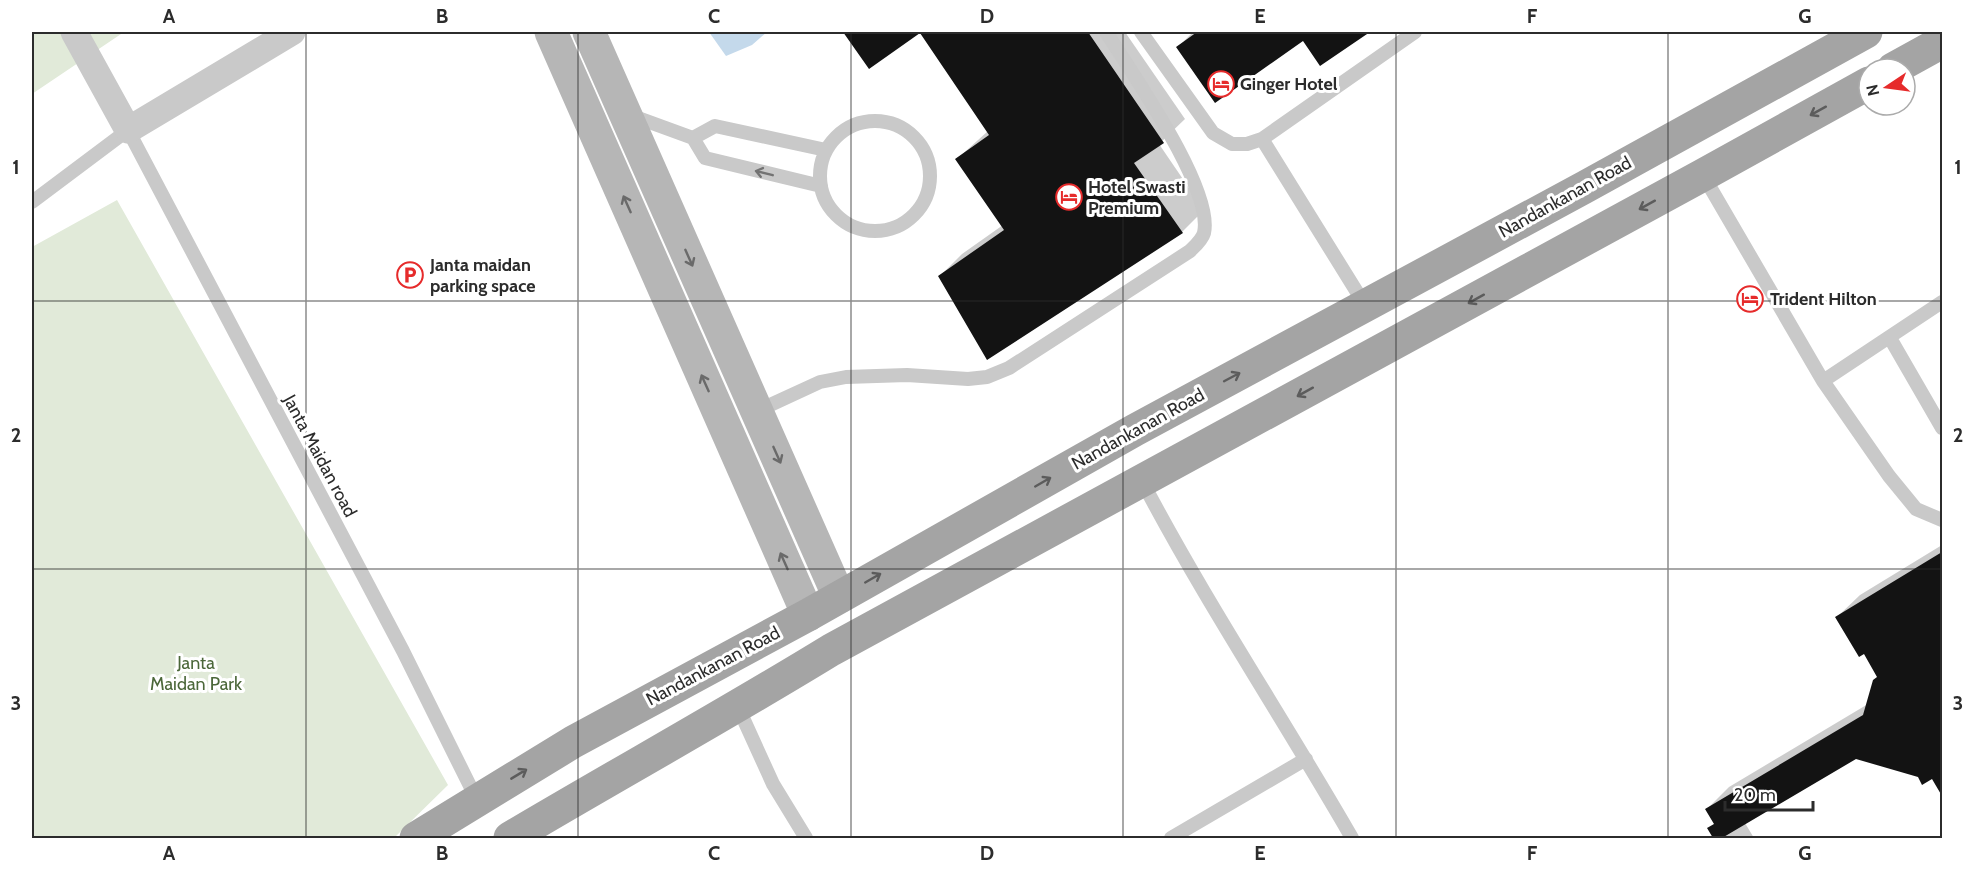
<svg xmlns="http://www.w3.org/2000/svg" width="1974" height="870" font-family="Cabin,sans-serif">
	<rect width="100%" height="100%" fill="#fff"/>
	<path fill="#e1ead9" d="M32 32H124L32 94Z
		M117 200 448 785 394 838H32V247Z"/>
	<path fill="#c4d9eb" d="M709 32H767L752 45 726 56Z"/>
	<path fill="#0003" d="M845 32H920L869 67Z
		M920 32H1125L1185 119 1159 144 1204 210 1182 232 940 276 962 254 1003 225 957 159 988 131Z
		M1193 32H1367L1320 64 1303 39 1178 47Z
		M1942 545V793L1933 777 1918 776 1856 758 1745 823 1754 838H1713L1714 837 1709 829 1715 823 1707 809 1729 787 1868 704 1879 676 1865 652 1837 617 1860 595Z"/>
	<path fill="#131313" d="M843 32H1088L1164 143 1134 163 1183 233 987 360 938 276 1004 230 955 159 989 135 920 33 869 69Z
		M1197 32H1370L1320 66 1303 41 1215 103 1176 47Z
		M1942 552V796L1932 779 1922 785 1918 777 1856 759 1722 838H1713L1707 828 1714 824 1705 809 1863 715 1873 680 1877 677 1864 654 1859 657 1835 617Z"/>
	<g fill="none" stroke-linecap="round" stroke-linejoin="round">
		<path stroke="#c9c9c9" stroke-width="14" d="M1141 32 1213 133 1232 144H1247L1262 139 1365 305
			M630 115 693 138 705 158 821 186
			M820 176a55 55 0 1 1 110 0a55 55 0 1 1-110 0Z
			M693 138 715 126 826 150
			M1262 139 1415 32
			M1703 175 1823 381 1889 476 1916 509 1942 520
			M32 202 128 130 403 651 477 800
			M1890 338 1942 428
			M1823 381 1942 302
			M757 411 820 382 846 377 907 375 968 379 987 377 1009 368 1190 251C1195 246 1202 240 1204 233 1214 189 1131 72 1106 32
			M1142 481C1206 603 1283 718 1352 838
			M738 707 773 784 806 838
			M1171 838 1306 759"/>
		<path stroke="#c9c9c9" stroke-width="27" d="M74 32 128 130 292 32"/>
		<path stroke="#b6b6b6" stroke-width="33" d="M551 32 808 615
			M589 32 839 597"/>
		<path stroke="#a4a4a4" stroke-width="33" d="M1893 69 1942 42
			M416 838 573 742 808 615 1135 430 1585 187 1866 32
			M510 838C616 775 725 715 831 650L1703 175 1869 83"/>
	</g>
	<defs><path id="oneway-shaft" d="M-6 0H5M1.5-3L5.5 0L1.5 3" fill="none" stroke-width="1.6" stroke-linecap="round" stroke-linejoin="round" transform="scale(1.5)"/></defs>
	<g stroke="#5c5c5c">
		<use href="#oneway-shaft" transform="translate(1818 111) rotate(151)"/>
		<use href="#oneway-shaft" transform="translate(1647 205) rotate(151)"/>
		<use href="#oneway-shaft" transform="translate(1476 299) rotate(151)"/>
		<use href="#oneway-shaft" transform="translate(1232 377) rotate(-28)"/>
		<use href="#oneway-shaft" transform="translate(1305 392) rotate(151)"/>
		<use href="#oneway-shaft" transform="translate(1043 482) rotate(-30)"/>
		<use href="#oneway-shaft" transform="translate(873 578) rotate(-30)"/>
		<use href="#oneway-shaft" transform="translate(519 774) rotate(-31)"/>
	</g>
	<use stroke="#737373" href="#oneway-shaft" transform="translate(764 173) rotate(-166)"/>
	<g stroke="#6a6a6a">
		<use href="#oneway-shaft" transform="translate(627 204) rotate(-114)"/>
		<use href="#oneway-shaft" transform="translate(689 258) rotate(66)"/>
		<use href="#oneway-shaft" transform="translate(705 383) rotate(-114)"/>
		<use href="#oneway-shaft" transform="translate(777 455) rotate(66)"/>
		<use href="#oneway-shaft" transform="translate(784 561) rotate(-114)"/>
	</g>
	<path fill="none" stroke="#2c2c2c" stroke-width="1.5" stroke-opacity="0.55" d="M306 32V838M578 32V838M851 32V838M1123 32V838M1396 32V838M1668 32V838M32 301H1942M32 569H1942"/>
	<defs>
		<g id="hotel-ring" transform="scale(1.35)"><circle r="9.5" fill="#fff" stroke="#e62b2b" stroke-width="1.5"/><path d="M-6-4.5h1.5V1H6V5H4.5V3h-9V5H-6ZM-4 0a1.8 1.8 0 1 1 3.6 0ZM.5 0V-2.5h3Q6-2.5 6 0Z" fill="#e62b2b"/></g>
		<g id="parking-ring" transform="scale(1.35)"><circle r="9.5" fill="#fff" stroke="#e62b2b" stroke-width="1.5"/><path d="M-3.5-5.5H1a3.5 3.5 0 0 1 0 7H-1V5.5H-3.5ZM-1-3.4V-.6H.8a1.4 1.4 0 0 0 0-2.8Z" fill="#e62b2b"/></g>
	</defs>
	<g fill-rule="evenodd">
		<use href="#hotel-ring" x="1221" y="84"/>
		<use href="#hotel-ring" x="1069" y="197"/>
		<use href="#parking-ring" x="410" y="275"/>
		<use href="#hotel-ring" x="1750" y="299"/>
	</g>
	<g text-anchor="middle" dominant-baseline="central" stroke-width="6" stroke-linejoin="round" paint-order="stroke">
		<g font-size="18" font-weight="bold" fill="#2c2c2c" stroke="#fff" text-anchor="start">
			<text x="1240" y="84">Ginger Hotel</text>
			<text x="1088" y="187">Hotel Swasti<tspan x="1088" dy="21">Premium</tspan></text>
			<text x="430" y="265">Janta maidan<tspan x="430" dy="21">parking space</tspan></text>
			<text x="1770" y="299">Trident Hilton</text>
		</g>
		<g font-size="18" fill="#2c2c2c" stroke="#fff">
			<text transform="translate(1565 197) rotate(-29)">Nandankanan Road</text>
			<text transform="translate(1138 429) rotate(-29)">Nandankanan Road</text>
			<text transform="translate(320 456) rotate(62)">Janta Maidan road</text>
			<text transform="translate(713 666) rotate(-28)">Nandankanan Road</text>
		</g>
		<g font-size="18" fill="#4b6739" stroke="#fff">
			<text x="196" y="663">Janta<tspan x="196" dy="21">Maidan Park</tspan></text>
		</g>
	</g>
	<rect width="1974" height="870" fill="none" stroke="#ffffff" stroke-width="66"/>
	<g transform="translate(1887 87) rotate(257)"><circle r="28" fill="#ffffff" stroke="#ababab" stroke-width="1.5"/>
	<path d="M0-4.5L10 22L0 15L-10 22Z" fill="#e62b2b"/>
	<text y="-9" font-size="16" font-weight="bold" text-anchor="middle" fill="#2c2c2c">N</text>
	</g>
	<path d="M1725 801v9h88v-9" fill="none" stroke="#2c2c2c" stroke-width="3"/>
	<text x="1734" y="801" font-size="18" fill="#2c2c2c" stroke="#ffffff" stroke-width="4.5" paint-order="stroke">20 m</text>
	<rect x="33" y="33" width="1908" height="804" fill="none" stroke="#2c2c2c" stroke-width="2"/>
	<g font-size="20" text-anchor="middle" font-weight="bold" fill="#2c2c2c">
		<text x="169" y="23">A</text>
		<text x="442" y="23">B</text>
		<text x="714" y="23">C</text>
		<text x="987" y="23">D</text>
		<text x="1260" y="23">E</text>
		<text x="1532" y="23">F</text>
		<text x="1805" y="23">G</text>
		<text x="16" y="174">1</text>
		<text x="1958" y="174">1</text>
		<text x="16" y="442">2</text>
		<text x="1958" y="442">2</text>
		<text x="16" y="710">3</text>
		<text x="1958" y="710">3</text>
		<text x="169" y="860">A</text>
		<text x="442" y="860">B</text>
		<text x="714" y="860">C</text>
		<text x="987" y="860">D</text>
		<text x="1260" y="860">E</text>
		<text x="1532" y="860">F</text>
		<text x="1805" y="860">G</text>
	</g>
</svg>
